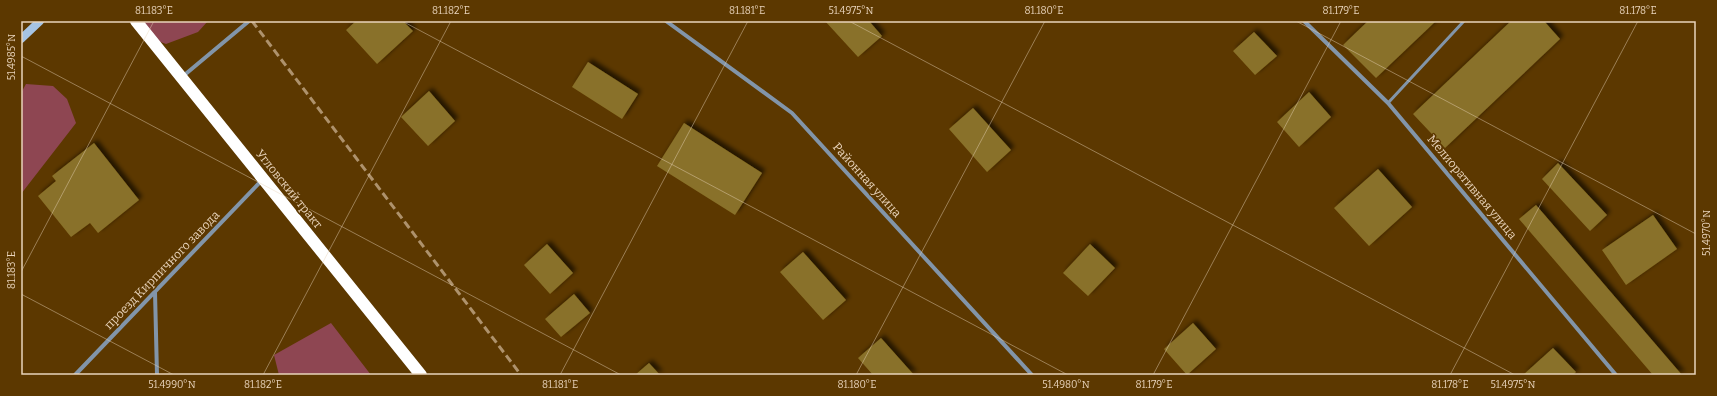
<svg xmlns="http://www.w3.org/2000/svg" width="1717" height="396" font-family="Bitter,serif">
	<defs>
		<filter id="shadow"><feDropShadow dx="3.5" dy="-3.5" stdDeviation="2" flood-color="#0009"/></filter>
	</defs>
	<rect width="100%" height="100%" fill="#5c3800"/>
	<path fill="#8e4652" d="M143 21H208L198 32 166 44 158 41Z
		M26 84 53 86 67 99 76 123 21 194V93Z
		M331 323 371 375H279L274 355Z"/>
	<path fill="#897129" filter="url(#shadow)" d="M356 21H403L413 31 377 64 346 30Z
		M825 21H869L882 36 858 57Z
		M1368 21H1436L1376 78 1343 45Z
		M1511 21H1544L1560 39 1445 148 1413 114Z
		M1254 32 1277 56 1255 75 1233 51Z
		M588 62 638 94 622 119 572 87Z
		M429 91 455 121 428 146 401 117Z
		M1309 92 1331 117 1299 147 1277 122Z
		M973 108 1011 150 987 172 949 129Z
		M684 123 762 173 735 215 657 166Z
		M94 143 139 200 98 233 90 223 71 237 38 196 56 181 52 176Z
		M1558 163 1607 215 1590 231 1542 179Z
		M1378 169 1412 207 1369 246 1334 208Z
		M1536 205 1682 375H1653L1519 219Z
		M1653 215 1677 249 1626 285 1602 250Z
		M547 244 573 273 550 294 524 265Z
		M1090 244 1115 268 1088 296 1063 273Z
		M803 252 846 300 823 320 780 272Z
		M574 294 590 313 561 337 545 319Z
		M1193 323 1216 349 1187 375 1164 349Z
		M881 338 914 375H873L858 358Z
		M1553 348 1576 372 1573 375H1523Z
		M649 363 660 375H635Z"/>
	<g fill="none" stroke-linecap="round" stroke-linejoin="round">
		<path stroke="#8295a9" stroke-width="3" d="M1388 103 1464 21"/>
		<path stroke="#8295a9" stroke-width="4" d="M666 21 792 113 1032 375
			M1304 21 1388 103 1616 375
			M182 77 249 21
			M155 292 157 375
			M75 375 263 179"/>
		<path stroke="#a6c4e4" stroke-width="8" d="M21 39 40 21"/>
		<path stroke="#fff" stroke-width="12" d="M136 21 421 375"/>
		<path stroke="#ae926c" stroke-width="3" stroke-dasharray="8 4" stroke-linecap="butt" d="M252 21 521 375"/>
	</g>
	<path fill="none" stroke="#e9d4bb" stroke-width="1" stroke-opacity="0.45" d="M402 21 1068 375M849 21 1515 375M1296 21 1696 234M21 56 621 375M21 272 154 21M21 294 174 375M263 375 451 21M560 375 748 21M856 375 1045 21M1153 375 1341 21M1450 375 1638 21"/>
	<g text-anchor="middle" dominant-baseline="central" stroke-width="3" stroke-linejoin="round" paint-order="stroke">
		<g font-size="12" fill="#e9d4bb" stroke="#5c3800">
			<text transform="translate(867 180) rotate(48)">Районная улица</text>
			<text transform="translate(1472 187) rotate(50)">Мелиоративная улица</text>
			<text transform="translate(289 189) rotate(51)">Угловский тракт</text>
			<text transform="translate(162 270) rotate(-46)">проезд Кирпичного завода</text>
		</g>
	</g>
	<rect width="1717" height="396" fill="none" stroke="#5c3800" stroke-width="44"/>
	<rect x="22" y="22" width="1673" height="352" fill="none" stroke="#e9d4bb" stroke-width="1.5"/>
	<g font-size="10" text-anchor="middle" fill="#e9d4bb">
		<text x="154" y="14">81.183°E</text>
		<text x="451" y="14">81.182°E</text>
		<text x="747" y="14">81.181°E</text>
		<text x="851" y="14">51.4975°N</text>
		<text x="1044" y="14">81.180°E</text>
		<text x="1341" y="14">81.179°E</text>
		<text x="1638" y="14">81.178°E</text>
		<text transform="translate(11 57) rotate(-90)" y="4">51.4985°N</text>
		<text transform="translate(1706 233) rotate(-90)" y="4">51.4970°N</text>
		<text transform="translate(11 270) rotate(-90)" y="4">81.183°E</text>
		<text x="172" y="388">51.4990°N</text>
		<text x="263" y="388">81.182°E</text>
		<text x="560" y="388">81.181°E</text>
		<text x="857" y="388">81.180°E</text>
		<text x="1066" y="388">51.4980°N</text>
		<text x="1154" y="388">81.179°E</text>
		<text x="1450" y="388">81.178°E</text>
		<text x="1513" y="388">51.4975°N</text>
	</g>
</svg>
